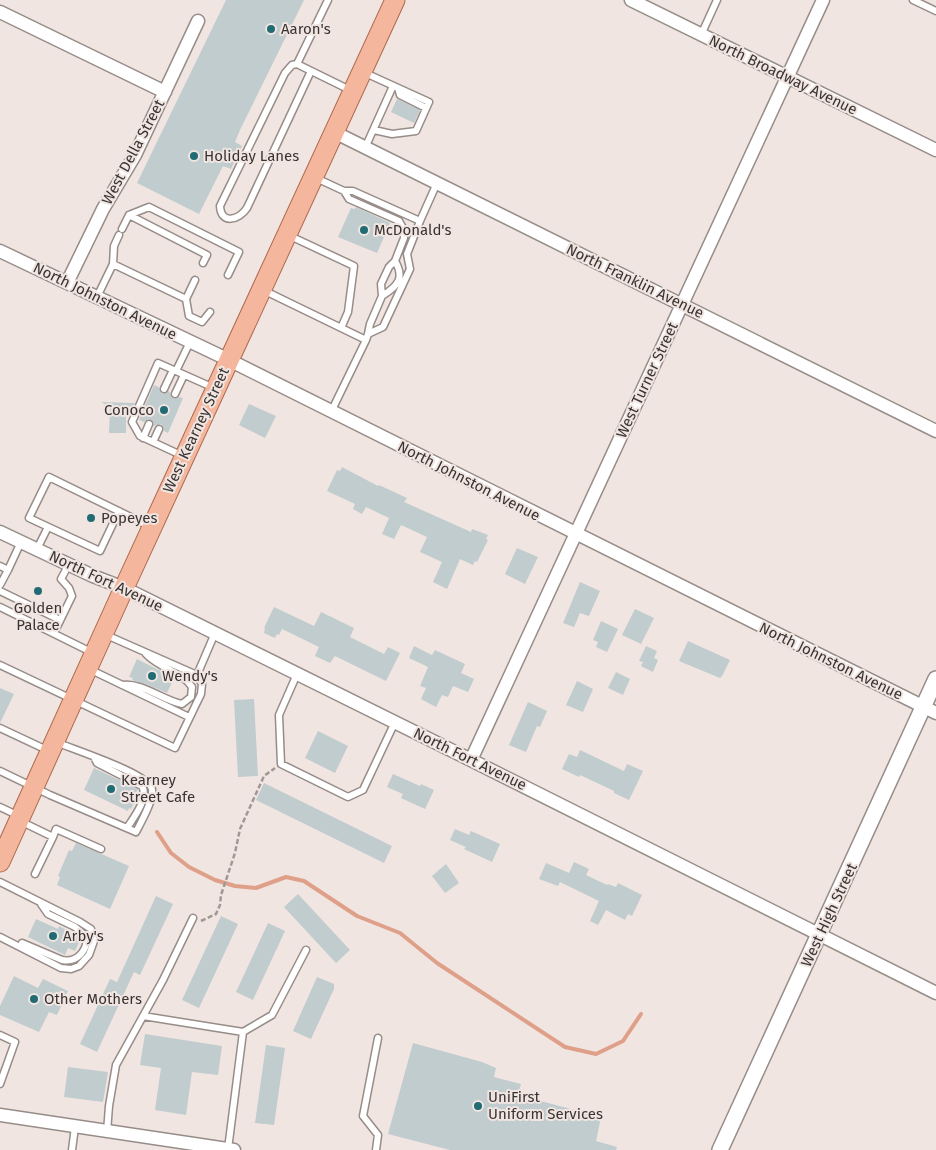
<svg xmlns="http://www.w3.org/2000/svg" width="936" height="1150" font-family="'Fira Sans',sans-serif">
	<rect width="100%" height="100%" fill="#f1e5e1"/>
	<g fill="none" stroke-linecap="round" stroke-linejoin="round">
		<path stroke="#dea088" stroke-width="4" d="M157 832 171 853 189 867 215 880 235 886 256 888 286 877 304 881 357 916 400 933 437 963 565 1047 596 1054 623 1041 641 1014"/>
	</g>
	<path fill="#c0ccce" d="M226 0H304L240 130 235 142 242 146 231 169 223 166 199 214 137 183Z
		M397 99 420 110 414 123 391 112Z
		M356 207 390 223 377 253 338 237 351 208 355 209Z
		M154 385 159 387 160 391 162 394 169 391 172 398 176 399 179 397 183 398 168 433 164 431 163 427 161 424 153 426 154 423 151 420 148 419 144 422 139 420Z
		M101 402 135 403 129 415 126 414V433H109L110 407Z
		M249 404 276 416 265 438 239 425Z
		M342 467 378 486 379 485 407 498 404 502 471 532 472 529 488 535 486 539 488 540 477 562 475 561 473 565 460 559 447 589 433 582 442 562 420 552 427 537 401 525 394 539 382 534 389 518 366 507 362 514 353 509 355 504 327 491 337 470 340 471Z
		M517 548 538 557 525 584 505 574Z
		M580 582 600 591 589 616 580 613 574 627 563 623Z
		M274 607 314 626 321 612 354 628 350 637 384 654 388 647 400 653 386 681 335 656 330 663 315 656 319 647 282 629 279 635 277 634 275 638 264 633 265 628H264Z
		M635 609 654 618 641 644 622 635Z
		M601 621 618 629 607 652 596 647 598 642 593 640Z
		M688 641 730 660 722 676 720 678 679 661Z
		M414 646 432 655 435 650 465 664 461 673 474 679 468 692 453 686 448 697 442 695 436 707 421 699 426 688 420 686 428 667 409 658Z
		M646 646 657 651 654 658 658 660 653 672 641 666 643 662 639 661Z
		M137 659 174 678 167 693 146 684 132 680 133 678 129 677Z
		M616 672 630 679 623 695 608 688Z
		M577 681 593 689 583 712 566 705Z
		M0 688 14 694 0 723Z
		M254 699 258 776 238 777 234 700Z
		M528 702 547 711 540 727 537 726 526 752 509 745Z
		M318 731 348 746 335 773 305 758Z
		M580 750 624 771 627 764 643 771 629 800 614 793V791L580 775 579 777 562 769 569 754 577 757Z
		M94 768 138 789 133 798 136 799 131 809 129 808 128 811 84 790Z
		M393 774 420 786 421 784 434 790 425 809 401 798 403 794 387 787Z
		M264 783 392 846 384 863 256 800Z
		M455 829 469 835 471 831 500 844 492 862 464 849 466 847 450 840Z
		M76 843 129 866 110 909 57 885 60 877 58 876 69 850 72 851Z
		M574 862 589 869 586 875 607 885 608 884 616 887 618 883 642 895 632 916 628 914 625 920 606 910 598 925 590 921 599 901 560 882 558 886 539 879 546 863 569 873Z
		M446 864 459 883 445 893 432 876Z
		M298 894 350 950 336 963 284 907Z
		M156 896 173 904 140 975 134 972 97 1052 80 1044 110 979 117 982Z
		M221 916 238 924 199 1008 182 1000Z
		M36 919 58 929 59 926 76 935 78 936 77 939 80 940 75 951 68 948 65 955 28 937Z
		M268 923 285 931 253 1000 236 992Z
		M14 976 38 988 43 979 68 991 57 1015 49 1012 39 1032 0 1015V1006Z
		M317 977 334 984V989L311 1039 293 1031Z
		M145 1034 222 1046 218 1075 192 1072 186 1115 155 1110 161 1068 140 1065Z
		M413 1043 482 1062 496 1068 494 1077 521 1084 518 1095 601 1117 596 1141 617 1147 616 1150H450L388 1134Z
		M266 1045 285 1048 274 1125 255 1123Z
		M68 1067 108 1072 103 1102 64 1097Z"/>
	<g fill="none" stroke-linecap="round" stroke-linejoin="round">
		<g stroke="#968c88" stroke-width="9">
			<path id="service" d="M328 0 297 64 352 91
				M913 0 936 11
				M701 35 717 0
				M297 64 292 65 285 73 220 206C221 225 239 220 247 208L311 71
				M363 72 429 102 416 131 392 134 374 130
				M398 88 400 95 426 108
				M365 148 393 86
				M316 178 344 191H353L420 221 407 254 410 269 383 327 368 334 366 340
				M344 191 349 199 399 221 404 230V238L395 261 389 267 381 284 382 296 370 324 368 334
				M129 215 207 255 203 263
				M420 221 437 183
				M122 229 129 215 149 207 239 252 228 275
				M119 235 114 246 113 264 186 299 189 316 202 322 210 312
				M288 235 354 266 348 312 341 328
				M263 290 366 340 331 412
				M382 296C398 286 405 278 395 261
				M97 297 113 264
				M186 299 195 280
				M176 371 190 342
				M164 389 173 370
				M175 394 184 375
				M143 438 149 424
				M153 442 159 429
				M183 456 140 436 132 422 158 363 214 388
				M119 511 100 551 29 518 49 477 151 527
				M37 549 48 527
				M0 566 8 570 21 542
				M0 585 8 570
				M0 591 60 620
				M0 607 93 653
				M54 633 72 596 69 588 61 579 69 564
				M0 665 175 748 201 694 202 684 197 675 104 634
				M89 669 189 717
				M297 674 279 715 281 764 348 797 363 790 395 722
				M197 675 215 633
				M122 685C142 682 162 700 182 704L191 697 192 687C181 671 160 669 146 654
				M0 728 49 751
				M94 757 97 763 142 786C149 798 134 817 127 828
				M0 771 50 795 136 832C141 822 154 800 152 789 150 774 72 749 56 742
				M0 807 19 816
				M20 821 53 837 35 874
				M53 837 56 829 101 849
				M0 882 80 922 91 929 94 941 89 955 79 966 71 969 61 968 0 937
				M22 943 62 960C77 963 87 951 87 937L75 927 48 914 41 904
				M143 1016 243 1032 272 1015 306 950
				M0 1035 15 1042 0 1084
				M107 1132 109 1106 116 1065 163 980 193 918
				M228 1149 243 1032
				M72 1150 75 1127
				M376 1150 378 1135 363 1116 378 1038"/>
		</g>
		<g stroke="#968c88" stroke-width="15">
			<path id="minor" d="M631 0 936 150
				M0 12 165 92
				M334 132 936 431
				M0 251 229 360 936 713
				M67 283 103 209 135 155 198 21
				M0 532 93 576 124 588 471 760 936 993
				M471 760 823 0
				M0 1115 234 1150"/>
		</g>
		<g stroke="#968c88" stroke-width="18">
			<path id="tertiary" d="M720 1150 936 679"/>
		</g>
		<g stroke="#ad694d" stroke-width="21">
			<path id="primary" d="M0 862 124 588 395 0"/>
		</g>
		<path stroke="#a19895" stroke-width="2.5" stroke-dasharray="5 2.5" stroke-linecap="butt" d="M201 921 216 914 220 905 221 895 235 853 240 829 264 776 275 768"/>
		<use href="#service" stroke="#fff" stroke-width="6"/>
		<use href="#minor" stroke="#fff" stroke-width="12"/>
		<use href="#tertiary" stroke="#fff" stroke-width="15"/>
		<use href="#primary" stroke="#f4b69d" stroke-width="19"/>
	</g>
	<g fill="#216c74" stroke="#f1e5e1" stroke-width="2">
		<circle cx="271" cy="29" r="5"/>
		<circle cx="194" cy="156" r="5"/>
		<circle cx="364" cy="230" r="5"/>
		<circle cx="164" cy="410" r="5"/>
		<circle cx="91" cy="518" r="5"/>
		<circle cx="38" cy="591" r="5"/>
		<circle cx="152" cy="676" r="5"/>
		<circle cx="111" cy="789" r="5"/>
		<circle cx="53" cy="936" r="5"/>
		<circle cx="34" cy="999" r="5"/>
		<circle cx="478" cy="1106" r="5"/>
	</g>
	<g text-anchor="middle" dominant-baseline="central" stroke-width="4" stroke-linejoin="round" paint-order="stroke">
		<g font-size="15" fill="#393432" stroke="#f1e5e1" text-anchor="start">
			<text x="281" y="29">Aaron's</text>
			<text x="204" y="156">Holiday Lanes</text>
			<text x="374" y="230">McDonald's</text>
			<text x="154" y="410" text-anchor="end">Conoco</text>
			<text x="101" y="518">Popeyes</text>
			<text x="38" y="608" text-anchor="middle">Golden<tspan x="38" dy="17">Palace</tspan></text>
			<text x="162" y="676">Wendy's</text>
			<text x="121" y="780">Kearney<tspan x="121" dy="17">Street Cafe</tspan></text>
			<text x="63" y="936">Arby's</text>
			<text x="44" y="999">Other Mothers</text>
			<text x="488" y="1097">UniFirst<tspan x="488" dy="17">Uniform Services</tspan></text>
		</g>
		<g font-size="15" fill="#393432" stroke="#f1e5e1">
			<text transform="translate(783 75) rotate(26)">North Broadway Avenue</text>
			<text transform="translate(133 152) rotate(-62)">West Della Street</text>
			<text transform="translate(635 281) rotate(26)">North Franklin Avenue</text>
			<text transform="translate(105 301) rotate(26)">North Johnston Avenue</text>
			<text transform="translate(647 380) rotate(-65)">West Turner Street</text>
			<text transform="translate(196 430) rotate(-65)">West Kearney Street</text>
			<text transform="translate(469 481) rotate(27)">North Johnston Avenue</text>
			<text transform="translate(106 581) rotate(25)">North Fort Avenue</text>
			<text transform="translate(831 661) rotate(26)">North Johnston Avenue</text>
			<text transform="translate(470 759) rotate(26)">North Fort Avenue</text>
			<text transform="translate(829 915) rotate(-65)">West High Street</text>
		</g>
	</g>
</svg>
